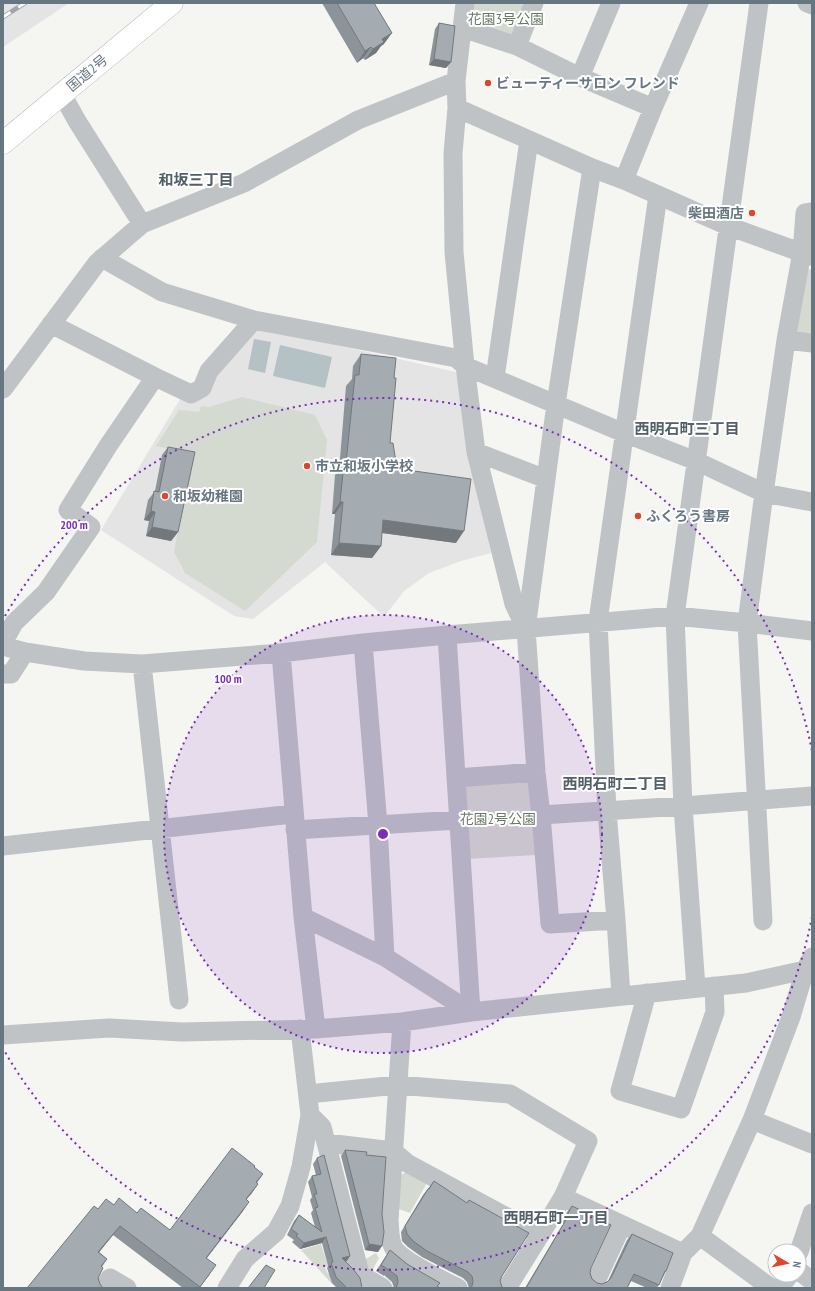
<svg xmlns="http://www.w3.org/2000/svg" width="815" height="1291" font-family="'PT Sans Narrow','Noto Sans JP',sans-serif">
	<rect width="100%" height="100%" fill="#f5f5f2"/>
	<path fill="#e3e4e3" d="M3 3H69L3 47Z
		M257 327 456 372 491 553 461 561 429 573 404 591 384 617 325 562 253 619 234 616 101 530 182 396 216 373Z"/>
	<path fill="#d5dad1" d="M473 3H529L515 37 468 21Z
		M808 269 812 270V336L793 333Z
		M242 397 315 415 327 440 317 542 245 611 185 573 174 552 192 453 156 446 179 410 199 412 201 406 209 407Z
		M529 779 536 855 467 859 462 783Z
		M410 1170 428 1181 410 1213 396 1208 401 1175Z
		M321 1244 328 1266 325 1267 328 1274 337 1271 349 1270 332 1284 301 1250Z
		M376 1253 379 1258 372 1271 366 1273 362 1261Z"/>
	<path fill="#b4c1c5" d="M254 339 271 342 265 373 248 369Z
		M280 345 332 357 325 388 273 376Z"/>
	<g fill="none" stroke-linecap="round" stroke-linejoin="round">
		<g stroke="#b2b6b9" stroke-width="23">
			<path id="highway" d="M3 143 172 3"/>
		</g>
		<path stroke="#bfc3c6" stroke-width="19" d="M465 3 456 81 457 108 453 153 454 252 465 366 476 452 514 604 526 629
			M807 3 812 5
			M462 28 517 46 580 77 653 108
			M517 46 534 3
			M580 77 611 3
			M62 94 77 121 142 224
			M457 108 592 168 624 180 728 226 811 256
			M592 168 556 404 526 629 536 772 541 815 550 924 616 920 621 996
			M624 180 653 108 699 3
			M102 258 162 292 254 320
			M51 324 155 377 191 394 202 388 209 371 254 320 456 358 465 366 624 433 696 461 764 493 812 502
			M786 340 812 343
			M495 378 529 140
			M3 389 97 263 142 224 244 183 358 120 456 81
			M476 452 546 479
			M447 635 471 1012
			M3 643 14 623 46 592 91 527 68 510 108 446 155 377
			M363 643 378 825 385 957
			M3 646 25 652 84 661 142 664 281 653 363 643 447 635 675 616 747 623 812 631
			M281 653 303 917 316 1029
			M142 664 179 1000
			M3 674H11L25 652
			M456 778 536 772
			M541 815 683 806 812 796
			M295 830 458 820
			M3 846 293 814
			M303 917 385 957 471 1012
			M616 920 607 811 598 621 658 195
			M763 921 747 623 764 493 786 340 802 252 805 213 812 212
			M696 988 683 806 675 616 759 3
			M647 993 620 1091 681 1109 715 1012 714 986
			M402 1022 389 1221C390 1230 389 1244 396 1251 408 1264 442 1280 458 1288
			M3 1035 109 1028 182 1032 316 1029 402 1022 471 1012 746 983 805 970
			M308 1094 397 1085 510 1094 588 1141 563 1197 540 1235 407 1163 393 1151 327 1143
			M310 1115 322 1127 360 1274 383 1288
			M752 1120 812 1144
			M563 1197 683 1253
			M700 1236 771 1288
			M799 1252 812 1213
			M799 1271 812 1281
			M597 1279 622 1225
			M103 1288 110 1278 127 1288
			M227 1288 245 1259 276 1232 290 1206 301 1167 310 1115 300 1029
			M507 1288 540 1235
			M670 1288 683 1253 700 1236 752 1120 791 1017 805 970 812 957
			M780 1288 789 1275"/>
		<use href="#highway" stroke="#fff" stroke-width="22"/>
		<g stroke="#9ea5aa" stroke-width="4.5">
			<path id="rail" d="M3 17 25 3"/>
		</g>
		<use href="#rail" stroke="#fff" stroke-width="3" stroke-dasharray="9" stroke-linecap="butt"/>
	</g>
	<path fill="#8d9499" d="M322 3H374L384 44 381 46 376 53 365 60 363 58 357 63Z
		M439 23 451 62 446 68 429 65 435 29Z
		M361 354 394 378 390 443 400 469 456 543 382 533 381 546 372 558 331 555 335 514H332L335 475 339 470 346 386 352 379 353 366Z
		M168 447 178 532 171 541 146 536 149 521 144 520 148 500 155 491 162 455Z
		M345 1150 366 1155 378 1252 365 1250 341 1156Z
		M317 1158 350 1256 346 1262 362 1288H337L332 1283 327 1268 328 1266 322 1243 300 1249 292 1242 294 1240 287 1235 294 1221 299 1215 315 1227 311 1213 313 1210 310 1200 312 1197 308 1182 312 1176 316 1175 313 1164Z
		M254 1167 263 1174 257 1183 258 1184 246 1200 243 1211 207 1258 210 1274 199 1288H183L113 1235 99 1252 107 1259 102 1267 27 1288 98 1209 114 1205 137 1213 170 1230Z
		M434 1181 502 1276 500 1281 502 1287 503 1288H469L467 1282 463 1278 422 1257 408 1247 402 1241 401 1232 423 1195Z
		M572 1206 591 1268 590 1273 592 1279 597 1283 602 1284 608 1281 627 1240 632 1234 666 1271 663 1277 657 1288H647L631 1281 627 1288H525L563 1224H562L567 1212Z
		M390 1250 407 1264 440 1288H394L392 1282 385 1276V1275L384 1276 376 1271Z"/>
	<path fill="#73787d" d="M392 33 384 44 381 46 376 53 365 60 373 49 382 39Z
		M371 47 363 58 357 63 365 51Z
		M434 59 451 62 446 68 429 65Z
		M340 502H343L335 514H332Z
		M151 511 155 512 149 521 144 520Z
		M383 520 464 531 456 543 375 532Z
		M152 527 178 532 171 541 146 536Z
		M339 543 381 546 372 558 331 555Z
		M258 1184 252 1193 239 1208 246 1199Z
		M249 1202 243 1211 200 1266 206 1258Z
		M120 1226 113 1235 92 1261 98 1252Z
		M326 1237 322 1243 300 1249 304 1243Z
		M369 1244 382 1246 378 1252 365 1250Z
		M350 1256 346 1262 342 1258Z"/>
	<path fill="#a4acb2" stroke="#73787d" d="M337 3H374L392 33 382 39 384 42 373 49 371 47 365 51Z
		M439 23 455 26 451 62 434 59Z
		M361 354 396 358 394 378H396L390 443H393L395 456 400 469 471 479 464 531 383 520 381 546 339 543 343 502H340L344 463H346L355 375H359Z
		M168 447 195 452 178 532 152 527 155 512 151 511 154 491 159 492Z
		M232 1148 255 1166 254 1167 263 1174 256 1182 258 1184 246 1199 249 1202 206 1258 216 1265 200 1287 120 1226 98 1252 107 1259 101 1266 103 1268 98 1278 100 1284 103 1288H27L94 1206 98 1209 106 1199 114 1205 119 1198 137 1213 141 1208 170 1230Z
		M345 1150 367 1152 366 1155 386 1157 382 1214 384 1232 382 1246 369 1244Z
		M324 1155 350 1256 342 1258 353 1269 360 1278 362 1288H347L336 1277 331 1263 333 1262 326 1237 304 1243 296 1236 298 1234 291 1229 299 1215 322 1232 315 1208 318 1207 314 1194H317L312 1176 321 1174 317 1158Z
		M434 1181 467 1203 469 1200 529 1233 502 1276 500 1281 502 1287 503 1288H471L472 1286 473 1281 472 1276 468 1272 427 1251 413 1241 407 1234 405 1226 428 1189H429Z
		M572 1206 611 1225 591 1268 590 1273 592 1279 597 1283 602 1284 607 1282 611 1278 632 1234 673 1253 666 1271H665L659 1285 634 1274 627 1288H526L567 1218 566 1217Z
		M390 1250 407 1264 440 1283 437 1286 440 1288H396L398 1282 397 1276 389 1270 390 1268 389 1270 381 1265Z
		M266 1265 275 1270 264 1288H248Z"/>
	<circle cx="383" cy="834" r="219" fill="#7b2cbf" fill-opacity=".12"/>
	<g fill="none" stroke="#7b2cbf" stroke-width="2" stroke-dasharray="2 4">
		<circle cx="383" cy="834" r="219"/>
		<path d="M812 917A437 437 0 0 1 5 1052M5 616A437 437 0 0 1 812 751"/>
	</g>
	<g fill="#db482d" stroke="#fff" stroke-width="1.5">
		<circle cx="488" cy="83" r="4"/>
		<circle cx="752" cy="213" r="4"/>
		<circle cx="307" cy="466" r="4"/>
		<circle cx="165" cy="496" r="4"/>
		<circle cx="638" cy="516" r="4"/>
	</g>
	<g text-anchor="middle" dominant-baseline="central" stroke-width="4" stroke-linejoin="round" paint-order="stroke">
		<g font-size="14" fill="#6a7964" stroke="#fff">
			<text x="506" y="19">花園3号公園</text>
			<text x="498" y="819">花園2号公園</text>
		</g>
		<g font-size="14" fill="#667782" stroke="#fff">
			<text transform="translate(87 73) rotate(-40)">国道2号</text>
		</g>
		<g font-size="14" font-weight="bold" fill="#667782" stroke="#fff" text-anchor="start">
			<text x="496" y="83">ビューティーサロン フレンド</text>
			<text x="744" y="213" text-anchor="end">柴田酒店</text>
			<text x="315" y="466">市立和坂小学校</text>
			<text x="173" y="496">和坂幼稚園</text>
			<text x="646" y="516">ふくろう書房</text>
		</g>
		<g font-size="15" font-weight="bold" fill="#536067" stroke="#fff">
			<text x="196" y="179">和坂三丁目</text>
			<text x="687" y="428">西明石町三丁目</text>
			<text x="615" y="783">西明石町二丁目</text>
			<text x="556" y="1217">西明石町一丁目</text>
		</g>
	</g>
	<circle cx="383" cy="834" r="6" fill="#7b2cbf" stroke="#fff" stroke-width="2"/>
	<g font-size="12" text-anchor="middle" font-weight="bold" fill="#7b2cbf" stroke="#fff" stroke-width="4" stroke-linejoin="round" paint-order="stroke">
		<text x="74" y="529">200 m</text>
		<text x="228" y="683">100 m</text>
	</g>
	<rect width="815" height="1291" fill="none" stroke="#667782" stroke-width="8"/>
	<g transform="translate(787 1263) rotate(99)"><circle r="19" fill="#ffffff" stroke="#c2c9cd"/>
	<path d="M0-3L7 15L0 10L-7 15Z" fill="#db482d"/>
	<text y="-6" font-size="11" font-weight="bold" text-anchor="middle" fill="#667782">N</text>
	</g>
</svg>
